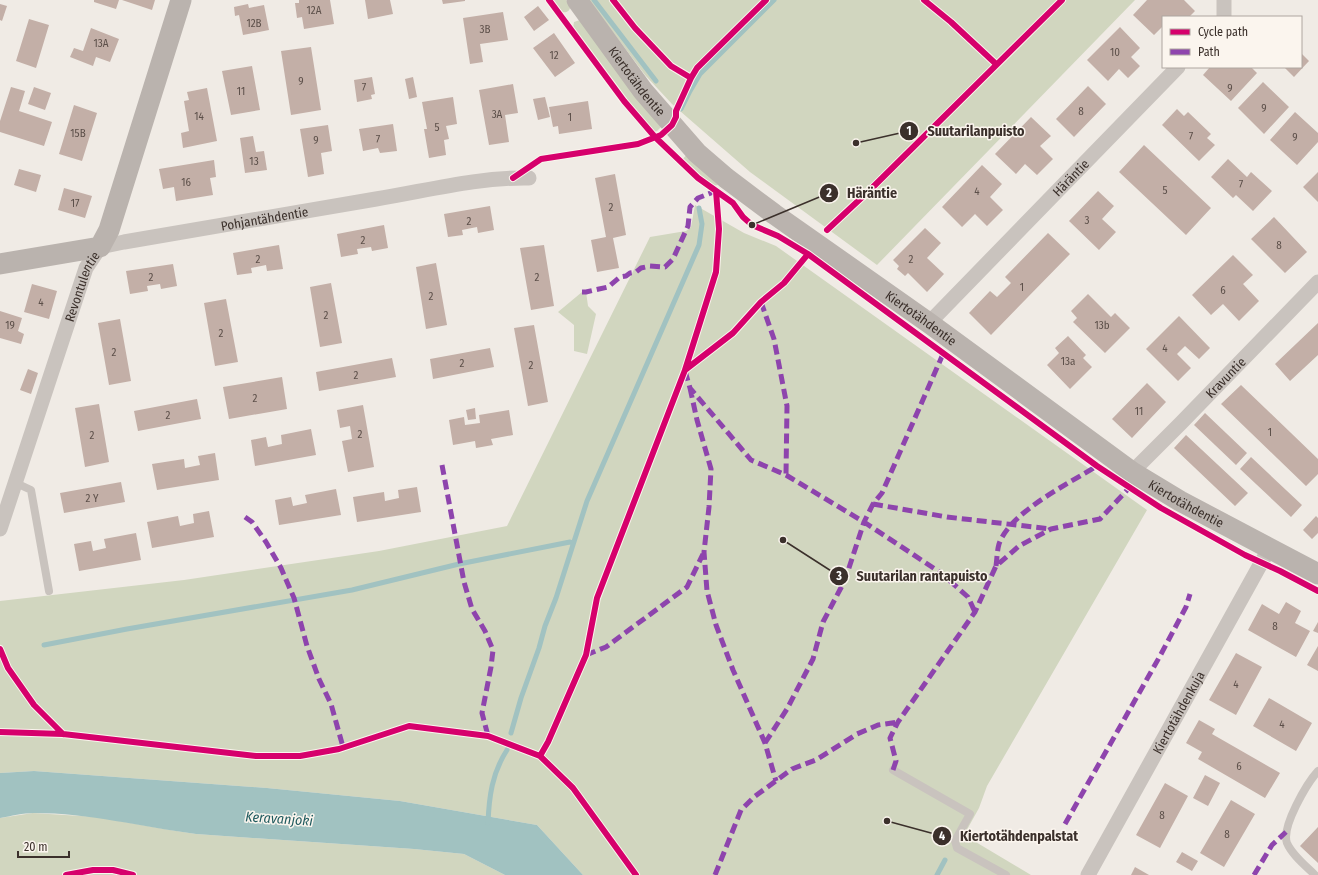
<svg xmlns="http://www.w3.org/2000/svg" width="1318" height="875" font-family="'Fira Sans Condensed',sans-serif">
	<rect width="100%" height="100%" fill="#f0ebe5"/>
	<path fill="#d1d6bf" d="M553 0H566L571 6C569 11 568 13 562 12Z
		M589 0H1135L877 265 750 172 672 104 645 75Z
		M580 20 662 126 657 131 654 132 630 104 573 28 574 22Z
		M687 154 718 185 712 186 683 159Z
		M695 205 744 233 776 246 1147 510 987 786 979 808 964 835 1031 875H583L537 825 400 801 267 788 34 771 0 773V601L184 580 379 551 507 526 650 237 686 231 691 227Z
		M582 292H586L588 306 596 314 587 354 574 351V325L558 312Z
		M33 813 97 817 170 830 196 834 414 849 464 854 505 875H0V818Z"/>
	<path fill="#a1c2c1" d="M34 771 267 788 400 801 537 825 583 875H505L464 854 414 849 196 834C142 827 89 813 34 813 23 813 11 816 0 818V773Z"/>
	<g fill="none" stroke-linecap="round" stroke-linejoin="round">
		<path stroke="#a1c2c1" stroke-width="5" d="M594 0 656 81
			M681 109 690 91 700 74 774 0
			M44 645 127 629 352 590 459 564 570 542
			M511 733 521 698 539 648 545 626 556 598 587 501 699 245 702 224 699 208
			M488 823C489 797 492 773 507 750
			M937 875 945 860"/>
	</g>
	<path fill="#c3afa7" d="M94 0H119L116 9 94 2Z
		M122 0H155L152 10Z
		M299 0H330L334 24 304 29 302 17 297 18 295 3H299Z
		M365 0H390L393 14 368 19Z
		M442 0H465V1L443 4Z
		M1147 0H1184L1195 11 1189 17H1163V26L1154 35 1133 15Z
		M0 4 7 6 2 21 0 20Z
		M248 4 249 8 264 5 269 30 243 35 239 15 235 16 234 7Z
		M538 6 549 20 534 31 524 17Z
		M503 12 508 40 480 44 483 62 470 64 463 18Z
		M29 19 49 25 36 68 16 61Z
		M1120 27 1140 48 1131 57 1140 66 1128 78 1119 69 1108 81 1087 60Z
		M91 28 119 39 110 62 96 57 93 66 70 57 74 48 83 51Z
		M554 33 575 63 555 77 533 48Z
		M311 47 321 110 291 115 281 51Z
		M1301 53 1309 61 1294 77 1284 67H1301Z
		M252 66 260 110 231 115 222 71Z
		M1210 67H1251L1257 73 1231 101 1203 75Z
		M372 77 375 94 371 95 372 99 357 102 354 80Z
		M413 77 417 97 409 99 405 79Z
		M1263 82 1289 107 1264 134 1238 108Z
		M513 84 518 113 505 115 509 142 489 145 479 90Z
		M1088 86 1106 104 1074 137 1056 119Z
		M11 87 25 91 19 111 52 122 44 146 0 132V121Z
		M34 87 51 93 45 110 28 104Z
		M207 88 217 141 183 148 181 133 189 131 184 101 189 100 187 92Z
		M453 97 457 124 446 126 449 139 444 140 446 155 429 158 424 129H427L422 102Z
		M545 97 550 117 538 120 533 99Z
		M588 101 592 129 559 134 558 126 553 127 549 107Z
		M74 105 97 113 82 161 59 154Z
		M1177 109 1184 116 1188 112 1211 134 1207 138 1215 145 1199 161 1162 125Z
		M1295 112 1318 133V142L1297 165 1270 140Z
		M1031 117 1051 136 1040 146 1053 159 1037 175 1025 164 1016 174 995 154Z
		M393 124 397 151 380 153 378 148 363 151 359 129Z
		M328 125 332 151 321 153 324 174 308 177 300 129Z
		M253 136 256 152 264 151 267 170 245 173 240 138Z
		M1144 145 1211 208 1186 235 1119 172Z
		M1228 159 1247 177 1251 172 1272 191 1253 211 1236 195 1233 198 1211 177Z
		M214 160 216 177 210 178 213 195 176 201 174 187 163 189 159 169Z
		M982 165 1002 184 990 197 1003 210 987 226 975 214 962 227 942 207Z
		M19 169 41 175 36 192 14 185Z
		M1318 172V202L1303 187Z
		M615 174 626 235 613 238 619 268 597 272 591 240 606 237 595 178Z
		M64 188 92 196 85 218 58 210Z
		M1098 191 1114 206 1102 219 1116 232 1099 250 1069 221Z
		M490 206 494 230 478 233 477 227 462 230 463 235 448 237 444 214Z
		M1274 217 1307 252 1285 273 1251 239Z
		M384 225 388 248 372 251 371 247 357 249 358 254 341 257 337 234Z
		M925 228 941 243 927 258 944 274 927 292 908 273 905 276 897 269 899 266 893 260Z
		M1048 233 1070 254 991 335 969 313 990 291 997 297 1011 283 1005 277Z
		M279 245 283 269 267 271 266 265 251 268 252 273 237 275 233 253Z
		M544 245 554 306 531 310 520 248Z
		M1233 255 1253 275 1243 284 1259 301 1239 321 1223 304 1211 315 1192 295Z
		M436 263 447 325 426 329 416 267Z
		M173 264 177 286 161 289 160 284 147 286 148 291 130 294 126 271Z
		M331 283 342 343 320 347 310 287Z
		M32 284 57 291 49 319 24 312Z
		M1088 294 1111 317 1115 313 1130 328 1105 353 1073 322 1077 318 1071 311Z
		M226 299 238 362 215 366 204 303Z
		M0 311 22 318 18 331 24 334 21 344 0 338Z
		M1179 316 1210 348 1199 359 1185 346 1177 354 1191 368 1178 381 1146 349Z
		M120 319 131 381 109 385 98 323Z
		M1318 323V355L1290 381 1275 364Z
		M534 325 548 402 528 406 514 328Z
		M1068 336 1086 355 1083 358 1092 367 1070 389 1047 365 1059 353 1055 348Z
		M490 348 494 367 433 379 430 359Z
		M392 358 396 377 319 391 316 372Z
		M28 369 38 373 31 394 20 390Z
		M282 377 287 409 229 419 223 387Z
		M1147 383 1166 402 1132 438 1112 419Z
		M1241 385 1318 459V474L1306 486 1221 404Z
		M197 399 201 419 138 431 134 411Z
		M99 404 109 462 85 467 75 408Z
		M363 405 374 467 348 472 342 441 352 439 350 426 340 428 337 410Z
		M475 408 476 419 468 420 466 410Z
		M509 410 513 435 491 439 493 445 476 448 475 441 453 445 449 420 464 417 465 425 480 423 479 415Z
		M1205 413 1247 453 1236 465 1194 425Z
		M311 429 316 455 255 466 251 440 266 437 268 447 282 444 281 435Z
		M1186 435 1248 493 1235 506 1174 448Z
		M215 453 219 480 157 490 152 464 184 459 185 468 200 465 198 456Z
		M1251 457 1302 505 1291 517 1240 469Z
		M121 482 125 502 64 513 60 493Z
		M417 487 421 512 357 522 353 497 384 492 385 501 399 498 398 490Z
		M336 489 341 515 279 525 275 500 291 497 293 506 307 503 305 495Z
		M209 511 214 537 152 548 147 522 178 516 180 526 194 523 193 514Z
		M1316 516 1318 518V533L1312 539 1303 530Z
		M136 533 141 560 79 571 74 544 91 541 93 551 106 548 104 539Z
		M1286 602 1301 611 1295 623 1310 631 1296 657 1248 630 1262 604 1279 614Z
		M1318 622V633L1313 631Z
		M1318 646V671L1307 665Z
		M1236 653 1262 667 1236 715 1209 700Z
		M1269 698 1312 723 1296 751 1253 726Z
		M1199 720 1215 729 1212 734 1280 773 1265 798 1198 759 1202 752 1186 743Z
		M1205 775 1220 783 1208 806 1193 798Z
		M1165 783 1188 796 1160 848 1136 835Z
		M1231 800 1255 814 1224 867 1200 853Z
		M1318 827V863L1300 846Z
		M1182 852 1198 861 1192 871 1176 862Z
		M1135 867 1149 875H1131Z"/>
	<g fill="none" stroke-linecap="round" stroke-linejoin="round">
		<path stroke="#c9c3be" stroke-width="8" d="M16 483 31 490 49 591
			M893 770 970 814 955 841 957 848 1006 875
			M1315 875C1306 866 1292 855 1287 843 1281 827 1307 783 1318 771"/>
		<g stroke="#c9c3be" stroke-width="15">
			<path d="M1224 17V0"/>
			<path id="s1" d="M929 323 1178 67"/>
			<path id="s2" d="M1132 472 1181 423 1318 282"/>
			<path id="s3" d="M0 529 86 268 100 247 124 242C208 228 292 214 376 199 426 191 477 177 529 178"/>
			<path id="s4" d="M1088 875 1269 549"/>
		</g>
		<g stroke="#bab3ae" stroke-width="21">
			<path id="s5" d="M577 0 643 91 697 153 726 178 774 214 929 323 1132 472 1180 501 1318 574"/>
			<path d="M0 264 100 247 109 230 181 0"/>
		</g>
		<path stroke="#8e44ad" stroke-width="5" stroke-dasharray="10 5" stroke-linecap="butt" d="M582 292H586L608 287 620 277 626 276 630 273 636 272 641 268 650 266 665 267 673 259 688 226 690 207 698 198 716 191
			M761 302 774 339 787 406 786 475
			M685 371 690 388 751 460 786 475 864 522 941 573 968 597 975 612
			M690 388 697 420 711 469 709 507 704 552 707 591 716 625 733 670 765 743 776 781
			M442 465 464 582 472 609 485 631 493 650 491 667 482 713 488 736
			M873 504 947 517 1051 529
			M245 517 252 522 266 542 281 568 294 598 307 646 319 679 331 704 343 747
			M996 566C997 559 997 551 999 544 1010 512 1068 484 1097 466
			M586 655 606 647 687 587 703 554
			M765 743 787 709 813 659 823 622 845 580 864 522 873 504 882 493 943 354
			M893 770 896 761 890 738 898 722 975 612 996 566 1019 546 1051 529 1100 519 1129 488
			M1065 824 1160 656 1186 607 1190 594
			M715 875 741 810 754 797 792 769 816 760 857 734 878 725 898 722
			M1254 875 1272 845 1286 832"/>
		<g stroke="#fbf5ee" stroke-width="8">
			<path id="cycleway" d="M549 0 624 101 655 137 698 178 733 203 743 217 752 225 778 236 808 254 1097 466 1161 508 1245 555 1280 571 1318 591
				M613 0 635 28 671 66 691 78
				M924 0 951 22 996 64
				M513 178 541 159 638 144 661 135 672 125 676 117V111L691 78 697 68 766 0
				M827 230 873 187 1062 0
				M685 370 716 272 719 229 716 191
				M0 649 8 668 34 705 63 734
				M0 732 63 734 256 756H300L339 749 409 726 488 736 540 756 573 788 636 875
				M540 756 548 742 586 655 597 598 685 370 733 333 761 302 784 283 808 254
				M66 875 93 870H113L133 875"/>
		</g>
		<use href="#cycleway" stroke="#d6006c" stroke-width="6"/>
	</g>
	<g text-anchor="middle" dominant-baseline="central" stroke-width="3" stroke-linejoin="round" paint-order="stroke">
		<g font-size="11" fill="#5d504a">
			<text x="314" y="10">12A</text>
			<text x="254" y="23">12B</text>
			<text x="485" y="29">3B</text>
			<text x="101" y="43">13A</text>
			<text x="1115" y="52">10</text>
			<text x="554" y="55">12</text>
			<text x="301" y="81">9</text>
			<text x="364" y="87">7</text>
			<text x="1230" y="88">9</text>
			<text x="241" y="91">11</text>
			<text x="1264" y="108">9</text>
			<text x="1081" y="111">8</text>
			<text x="497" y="114">3A</text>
			<text x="199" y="116">14</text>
			<text x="570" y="117">1</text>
			<text x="437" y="127">5</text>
			<text x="78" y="133">15B</text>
			<text x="1191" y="136">7</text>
			<text x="1295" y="137">9</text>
			<text x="378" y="139">7</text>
			<text x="316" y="140">9</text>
			<text x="254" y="161">13</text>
			<text x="186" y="182">16</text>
			<text x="1241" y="184">7</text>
			<text x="1165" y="190">5</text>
			<text x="977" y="191">4</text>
			<text x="75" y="203">17</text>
			<text x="611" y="207">2</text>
			<text x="1087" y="220">3</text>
			<text x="469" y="221">2</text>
			<text x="363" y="240">2</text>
			<text x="1279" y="245">8</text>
			<text x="258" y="259">2</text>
			<text x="911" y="259">2</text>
			<text x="151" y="277">2</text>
			<text x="537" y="277">2</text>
			<text x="1022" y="287">1</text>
			<text x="1223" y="290">6</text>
			<text x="431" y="296">2</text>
			<text x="41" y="302">4</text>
			<text x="326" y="315">2</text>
			<text x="10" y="325">19</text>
			<text x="1102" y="325">13b</text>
			<text x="221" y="333">2</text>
			<text x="1165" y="348">4</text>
			<text x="114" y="352">2</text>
			<text x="1068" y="361">13a</text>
			<text x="462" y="363">2</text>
			<text x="531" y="365">2</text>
			<text x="356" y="375">2</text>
			<text x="255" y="398">2</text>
			<text x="1139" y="411">11</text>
			<text x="168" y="415">2</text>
			<text x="1270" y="432">1</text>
			<text x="360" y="434">2</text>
			<text x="92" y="435">2</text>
			<text x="92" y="498">2 Y</text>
			<text x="1275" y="626">8</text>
			<text x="1236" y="684">4</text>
			<text x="1282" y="724">4</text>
			<text x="1239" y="766">6</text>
			<text x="1162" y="815">8</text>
			<text x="1227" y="834">8</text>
		</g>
		<g font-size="13" fill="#3b302b" stroke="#fbf5ee">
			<text stroke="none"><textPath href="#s5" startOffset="101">Kiertotähdentie</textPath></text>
			<text stroke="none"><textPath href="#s1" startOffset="203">Häräntie</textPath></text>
			<text stroke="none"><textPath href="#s3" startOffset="467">Pohjantähdentie</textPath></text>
			<text stroke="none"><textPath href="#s3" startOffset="256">Revontulentie</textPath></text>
			<text stroke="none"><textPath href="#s5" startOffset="473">Kiertotähdentie</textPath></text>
			<text stroke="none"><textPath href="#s2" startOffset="133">Kravuntie</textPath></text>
			<text stroke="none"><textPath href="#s5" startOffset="797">Kiertotähdentie</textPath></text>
			<text stroke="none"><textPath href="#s4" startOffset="186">Kiertotähdenkuja</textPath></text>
		</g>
		<g font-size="14" font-style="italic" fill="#1f5a5e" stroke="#fbf5ee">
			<text transform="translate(279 819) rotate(4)">Keravanjoki</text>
		</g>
	</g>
	<path fill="none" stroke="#3b302b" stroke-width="1.5" d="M856 143L909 131M752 225L829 193M783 540L839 576M887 821L942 836"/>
	<g fill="#3b302b" stroke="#fbf5ee" stroke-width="1.5">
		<circle cx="856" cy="143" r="4"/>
		<circle cx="752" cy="225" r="4"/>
		<circle cx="783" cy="540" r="4"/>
		<circle cx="887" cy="821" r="4"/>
		<circle cx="909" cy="131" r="10"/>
		<circle cx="829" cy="193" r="10"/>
		<circle cx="839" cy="576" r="10"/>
		<circle cx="942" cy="836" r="10"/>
	</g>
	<g font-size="12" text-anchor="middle" font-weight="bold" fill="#fff">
		<text x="909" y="135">1</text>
		<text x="829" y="197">2</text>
		<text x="839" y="580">3</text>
		<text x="942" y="840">4</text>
	</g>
	<g font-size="14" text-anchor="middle" font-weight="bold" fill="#3b302b" stroke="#fbf5ee" stroke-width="3" stroke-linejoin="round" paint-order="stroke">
		<text x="976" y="136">Suutarilanpuisto</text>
		<text x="872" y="198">Häräntie</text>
		<text x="922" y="581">Suutarilan rantapuisto</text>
		<text x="1019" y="841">Kiertotähdenpalstat</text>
	</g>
	<rect x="1162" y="16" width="140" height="52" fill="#fbf5ee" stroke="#aea6a0"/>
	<rect x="1170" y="29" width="20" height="6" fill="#d6006c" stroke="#aea6a0"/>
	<text x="1198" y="36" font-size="12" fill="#3b302b">Cycle path</text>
	<rect x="1170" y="49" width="20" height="6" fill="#8e44ad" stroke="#aea6a0"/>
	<text x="1198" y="56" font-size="12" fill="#3b302b">Path</text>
	<path d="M18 851v6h51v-6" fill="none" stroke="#3b302b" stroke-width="2"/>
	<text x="24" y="851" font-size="12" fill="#3b302b" stroke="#fbf5ee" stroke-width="3" paint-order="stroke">20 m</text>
</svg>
